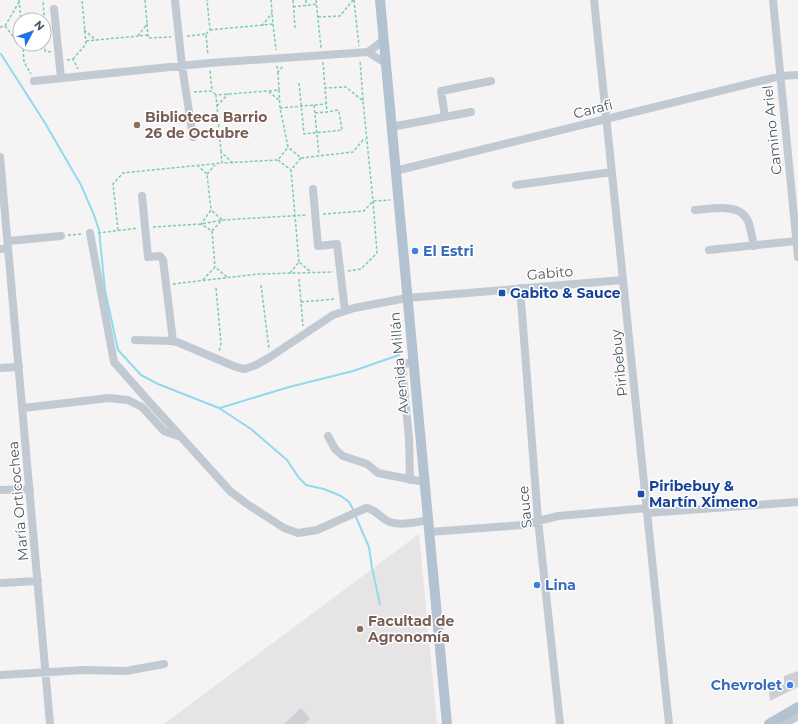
<svg xmlns="http://www.w3.org/2000/svg" width="798" height="724" font-family="Montserrat,sans-serif">
	<rect width="100%" height="100%" fill="#f5f3f3"/>
	<path fill="#e6e4e5" d="M419 534 437 724H164Z"/>
	<g fill="none" stroke-linecap="round" stroke-linejoin="round">
		<path stroke="#90daee" stroke-width="2" d="M1 54 45 123 81 185 94 215 99 230 105 290 118 350 141 375 158 384 219 408 251 429 287 460 299 478 306 485 324 489 341 496 349 502 354 511
			M220 408 289 387 353 371 399 355
			M355 515 369 547 372 568 380 604"/>
	</g>
	<path fill="#cdcfd5" d="M798 671V687L770 701 769 692 784 684V676Z
		M301 708 310 719 304 724H284Z"/>
	<g fill="none" stroke-linecap="round" stroke-linejoin="round">
		<path stroke="#7ad0a6" stroke-width="1.5" stroke-dasharray="3 2" stroke-linecap="butt" d="M19 0 21 20
			M145 0 147 24
			M293 0 295 28
			M306 0V6
			M316 0 321 48
			M354 0 359 46
			M293 7 317 4
			M318 17 340 16 353 0
			M42 20 44 15 43 0
			M273 24 276 50
			M5 26 23 49
			M5 26 19 2
			M262 26 272 13
			M0 27 5 26
			M84 30 96 40
			M210 30 273 24 271 0
			M206 34 210 30 207 0
			M148 35 138 36 147 24 148 38 171 37
			M187 36 206 34 208 55
			M86 41 138 36
			M23 44 24 62 31 74
			M44 44 45 51 51 52
			M73 59 86 44 82 0
			M67 60 73 59 78 69
			M323 62 325 88 346 87 363 101 360 60
			M277 66 278 72 283 66
			M210 71 212 91
			M278 72 279 90 268 91 280 101
			M299 83 304 134 342 130 339 112 338 110 327 112
			M279 90 280 108 288 147 301 158 353 152 363 140H366
			M194 92 212 91 216 95
			M314 105 319 155
			M217 106 228 94
			M280 108 326 104
			M315 113 327 112 325 88
			M221 152 216 95 268 91
			M278 160 291 170
			M233 163 221 152 222 163 278 160 288 147
			M197 165 207 174 211 210 201 224 212 231 222 220 211 210
			M207 174 215 165
			M323 214 364 211 373 201 390 200
			M153 227 201 224 222 220 307 215
			M118 230 113 184 123 173 222 163
			M212 231 215 267
			M98 233 138 228
			M68 235 82 234
			M299 262 291 170 301 158
			M348 271 361 269 377 253 373 201 363 101
			M290 273 299 262 311 272
			M299 279 303 326
			M203 280 215 267 227 277
			M173 284 258 274 333 272
			M261 285 269 349
			M216 288 221 343 219 352
			M301 302 335 299"/>
		<path stroke="#c1cad2" stroke-width="8" d="M175 0 182 66 193 137
			M594 0 669 724
			M773 0 798 257
			M54 9 61 78
			M368 52 385 63
			M34 81 209 63 368 52 384 40
			M445 117 441 91 491 81
			M391 127 471 112
			M0 157 50 724
			M395 171 769 79 780 76 798 75
			M516 185 612 172
			M313 189 318 246 337 244 345 311
			M142 196 148 257 160 256 163 260 173 341
			M695 210C711 209 740 202 748 221 751 229 752 238 754 246
			M90 233 114 362 144 396 230 491 247 504 284 528 298 533 317 530 366 508C376 509 381 519 390 522 401 526 416 522 428 520
			M8 241 61 236
			M0 249 8 248
			M709 250 796 241
			M520 288 538 520 560 724
			M135 340 171 341 177 342 236 367 245 369 256 365 270 357 333 315 354 308 407 298 623 280
			M0 368 19 367
			M23 408 109 398 128 400 142 407 164 431 178 436
			M328 436 335 449 343 456 367 464 378 473 424 482
			M410 480 409 438 402 368 404 364 414 362
			M0 490 30 489
			M647 513 798 502
			M429 532 522 525 558 516 647 508
			M0 583 38 581
			M0 675 84 670 126 671 164 664
			M784 724 798 716"/>
		<path stroke="#b3c2d1" stroke-width="10" d="M380 0 447 724
			M769 724 798 707"/>
	</g>
	<g fill="#8d6e63" stroke="#fff" stroke-width="1.5">
		<circle cx="137" cy="125" r="4"/>
		<circle cx="360" cy="629" r="4"/>
	</g>
	<g fill="#3f7fe0" stroke="#fff" stroke-width="1.5">
		<circle cx="415" cy="251" r="4"/>
		<circle cx="537" cy="585" r="4"/>
		<circle cx="790" cy="685" r="4"/>
	</g>
	<g fill="#1a4fb4" stroke="#fff" stroke-width="1.5">
		<rect x="498" y="289" width="8" height="8" rx="2"/>
		<rect x="637" y="490" width="8" height="8" rx="2"/>
	</g>
	<g text-anchor="middle" dominant-baseline="central" stroke-width="3" stroke-linejoin="round" paint-order="stroke">
		<g font-size="14" fill="#4a5661" stroke="#fff">
			<text transform="translate(593 109) rotate(-14)">Carafi</text>
			<text transform="translate(772 130) rotate(-96)">Camino Ariel</text>
			<text transform="translate(550 273) rotate(-5)">Gabito</text>
			<text transform="translate(399 363) rotate(-95)">Avenida Millán</text>
			<text transform="translate(619 363) rotate(-96)">Piribebuy</text>
			<text transform="translate(18 501) rotate(-95)">María Orticochea</text>
			<text transform="translate(525 507) rotate(-95)">Sauce</text>
		</g>
		<g font-size="14" font-weight="bold" fill="#785e54" stroke="#fff" text-anchor="start">
			<text x="145" y="117">Biblioteca Barrio<tspan x="145" dy="16">26 de Octubre</tspan></text>
			<text x="368" y="621">Facultad de<tspan x="368" dy="16">Agronomía</tspan></text>
		</g>
		<g font-size="14" font-weight="bold" fill="#366cbe" stroke="#fff" text-anchor="start">
			<text x="423" y="251">El Estri</text>
			<text x="545" y="585">Lina</text>
			<text x="782" y="685" text-anchor="end">Chevrolet</text>
		</g>
		<g font-size="14" font-weight="bold" fill="#164399" stroke="#fff" text-anchor="start">
			<text x="510" y="293">Gabito &amp; Sauce</text>
			<text x="649" y="486">Piribebuy &amp;<tspan x="649" dy="16">Martín Ximeno</tspan></text>
		</g>
	</g>
	<g transform="translate(32 32) rotate(49)"><circle r="19" fill="#ffffff" stroke="#b7bbc0"/>
	<path d="M0-3L7 15L0 10L-7 15Z" fill="#1a73e8"/>
	<text y="-6" font-size="11" font-weight="bold" text-anchor="middle" fill="#4a5661">N</text>
	</g>
</svg>
